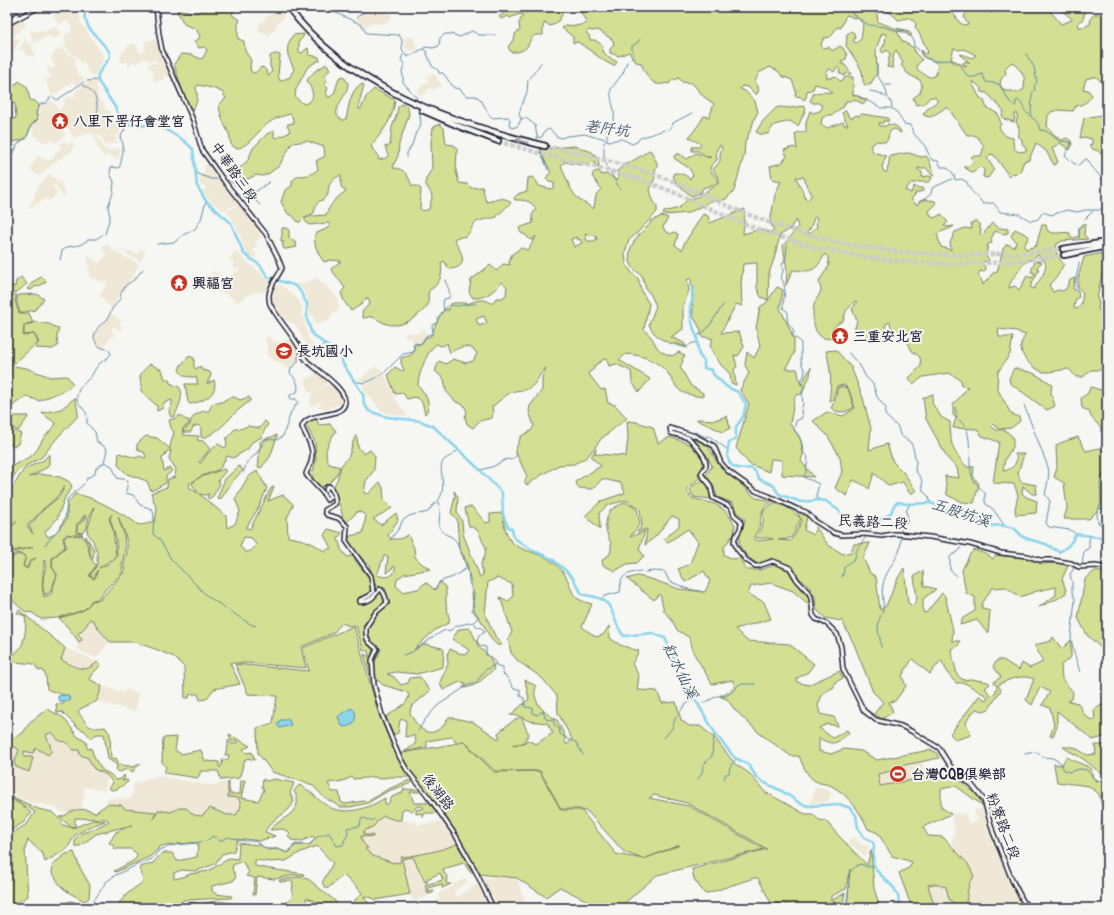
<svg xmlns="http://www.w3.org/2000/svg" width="1114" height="915" font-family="Pangolin,'LXGW WenKai TC',sans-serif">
	<rect width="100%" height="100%" fill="#f6f6f2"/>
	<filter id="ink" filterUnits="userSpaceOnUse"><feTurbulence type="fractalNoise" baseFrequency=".025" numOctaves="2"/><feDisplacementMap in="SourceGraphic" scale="8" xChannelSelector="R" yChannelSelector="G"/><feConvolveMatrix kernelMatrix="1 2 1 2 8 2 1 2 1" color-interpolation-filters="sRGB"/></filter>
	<g filter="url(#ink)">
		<path fill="#efe8d6" d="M58 7H63L65 11 72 7 77 9 74 15H80L81 23 103 55 104 58 96 74 91 76 83 62 81 63 77 57 70 53 66 47 65 35 71 32 72 26 66 21 58 25 53 14 60 10Z
			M270 7H284L283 11 284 17 282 20 276 24 275 29 268 36 258 31 259 26 271 12 269 9Z
			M373 7H388L387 12 389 14 390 13 392 17 384 24 373 23 364 28 356 19 368 9H371Z
			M21 18 26 25 15 35 7 45V27Z
			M56 27 61 35 57 37 51 38 49 35 34 44 30 32 33 30 37 32 40 30 42 32 48 28 51 29Z
			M407 36 413 37 418 50 408 51 405 46 406 44 404 39Z
			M16 38 20 40 13 52 9 47Z
			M25 39 28 45 32 44 35 57 24 54 25 51 19 50Z
			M156 39 170 76 166 77 164 74 165 79 158 82H155L153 78 154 72 147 66 150 64 157 63 156 60 150 61 144 58 135 64 132 60 130 66 128 65 127 62H122L121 61 120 55 130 44H135L137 46 140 53 145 52V41Z
			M62 47 67 54 69 56 72 55 75 59 77 61 75 63 76 71 81 76 84 77V79L77 87 72 82 57 93 52 95 45 80 53 76 46 70 50 67 52 69 55 67 51 58 53 54Z
			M432 73 436 76 438 81 442 86 440 88 438 87 434 90 430 88 423 95 422 94 420 95 417 91 429 80 426 77Z
			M95 79 97 84 96 88H98L99 90 97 94 99 100 105 105V109L110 111 111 116 115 119 114 120 115 122 121 123 120 132 118 135H115L117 143 105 145 100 135 96 136 101 142 103 148 108 151 112 150 113 147 121 150 118 159 107 155 105 157 102 155 98 148 93 133H90L74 138 59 114 55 119 57 123 59 122 65 135 57 142 55 143 52 139 46 143 33 135V130L31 126 38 120 36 113 39 112 42 105 48 103 51 99 59 110 65 105 63 101 67 97 68 98 69 96 76 98 74 93 89 81Z
			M65 141 68 145 74 142 72 151 55 162 39 176 31 170V167L38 155 48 161 50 160 55 156 54 153 62 148 60 144Z
			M208 164 239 202 237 204 230 207 224 211 214 203 212 204 202 191 206 188 204 186 201 187 199 177 203 176 205 166Z
			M49 173 58 182 60 181 66 195 63 197 55 184 53 187 58 193 49 201 47 199 43 200 30 209 28 207 33 200 37 188 46 178Z
			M239 204 262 231 260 235 261 237 256 243 257 247 253 250 256 254 255 260 245 253 246 252 243 246 241 238 233 220 227 212Z
			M106 244 114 251 139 264 133 277 129 280V283L119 295 112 308 105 302V300L99 296 108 282 105 280 103 283 94 278 93 279 89 277 90 272 88 271 89 262 87 258 89 256 99 263 107 255 102 249Z
			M122 249 127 252 129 250 136 254 138 253 141 249 146 251 140 261 121 251Z
			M237 251 247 262 273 283 269 290 250 294 237 302 226 294 214 291 215 288 221 282 218 281V279L215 278 214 276 211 275V273L213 271 227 278 239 270V268L235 269 233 267 235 264 233 262 229 261 232 254Z
			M316 278 319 279 333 293 339 300 337 302 340 308 334 312 329 321 326 322 325 321 317 325 313 321 314 319 310 312 305 294 297 284 304 283Z
			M276 284 281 285 297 298 301 305 303 311 301 314 305 319V327L309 339 314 346 311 348 307 345 296 325 280 318 272 303 271 293 274 286Z
			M111 314 121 320 119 323 122 326V328L119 330 113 327 111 331 115 333 113 337 111 336 109 340H108L104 347 97 345 94 339 99 328 106 322Z
			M421 329H425L426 334 428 333 429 335 424 336 419 343 413 342 411 338 404 336 405 333 409 332 415 334 419 333 422 331Z
			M266 336 278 343 280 341 284 343 286 339 293 341 299 348 300 353 298 363 291 366 290 369 267 356 268 348 265 339Z
			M376 366 383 371 381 374 366 382 359 380Z
			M319 372 330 381 322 387 309 393 305 380Z
			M383 375H385L396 400 408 416 389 414 381 411 363 388V386Z
			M329 384H331L342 392 343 401 341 404 325 410 323 407 318 408V406L321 404 320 402 315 405H310L311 395 314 391Z
			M1099 538 1107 539V551L1106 549 1099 543Z
			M90 619 94 621 97 627 110 642 95 658 76 648 79 642 82 640 78 634 86 626Z
			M65 648 85 656 97 662 91 668 85 669 61 660Z
			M102 686 124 693 126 689 139 694 135 712 97 701Z
			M50 732 54 734 59 741 66 742 73 750H79L80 754 87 757 92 765 99 772 107 775 108 777 105 791 85 787 82 808 65 813 60 811 52 806 29 802 15 796 16 794 7 791V750L16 747 19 750 14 763 31 757H23V751L36 748 48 755 50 745 46 734Z
			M922 762 923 770H926L928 778 880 786 878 774 900 769V766Z
			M159 776 202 784 212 785 228 782V797L239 798 241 807 236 815H227L210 808 202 816 194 815 179 808 171 812 158 810 156 812 125 809 121 805 107 804V798L131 799 134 783 153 777Z
			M815 787 828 790 832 794 827 802 810 804Z
			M984 807 999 853 1014 891 1025 908H965L969 884 968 864 951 844 955 831 951 814 965 813 969 823 978 821 974 810Z
			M384 816 395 820 416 822 417 825 444 821 457 844 442 850 422 855 401 857V863L394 862V863L372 856 365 849 367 848 363 843 361 836 373 835H363L364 831 374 826 379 819Z
			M853 836 863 846 869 845 866 857 848 842Z
			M413 857 425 882 428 896 413 902 410 894 402 859Z
			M516 876 527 908H403L439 900 438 894 453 886V884L466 878 468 882 455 890V894L457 897 479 883 483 878Z
			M935 884 946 887 949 899 959 908H935L928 885Z"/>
		<path fill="#d3df93" stroke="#7a8067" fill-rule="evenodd" d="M203 7H235L232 15 240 20 238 24V39L244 41 245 51 251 60 250 66 251 72 255 73 260 68 263 67 267 72 268 76H269L272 71 270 66V56C274 54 276 53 280 55L278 75 280 81 290 77 294 69C287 54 284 50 293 35L304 34 303 37 299 41V52L302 53 305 50 308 48 309 55 319 57 320 61H317L307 68 296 89 295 96 298 100 304 104C318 100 312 90 307 80L315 71 327 64 330 70 324 75 326 78 325 85 328 88 326 93 328 97H330L334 94 339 78 343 76 348 83C348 86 347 89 346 92 342 101 329 115 343 120L346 119C349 106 350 91 361 84L364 85 359 103V109H361L366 97 374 89 395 100C393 119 383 132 371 145L373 150 377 153 379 160 386 158 388 156 385 146 387 147 390 145 392 127 396 117 398 107 402 104 407 106 409 114 399 144 398 156 394 164 393 168C405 168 408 176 412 186H417L421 189 420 209C424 212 426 210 429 209L432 198 431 193 426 185V179L432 168 431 142 433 128 437 125 440 124 444 128 446 144 454 145 457 149 456 171 459 183 467 184 471 188 482 187C485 193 483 197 487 202 496 200 505 195 511 203 505 207 503 212 497 215V217C491 219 480 219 475 223 471 227 471 233 466 236 461 238 458 236 454 239 461 251 471 268 449 269L444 261 441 263C443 272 441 281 434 287 432 289 430 289 429 291 427 294 429 301 428 305 421 314 406 326 393 325 385 325 380 320 372 317 369 316 367 318 363 318L362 312 370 303 367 297 362 304 351 311 344 301 341 293 345 288 331 269 341 261 330 260 324 262C318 254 313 244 315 234L328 228 330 224 327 223 309 225 305 221V218L313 216 326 215C330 204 336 198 346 191L341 187V175C336 177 331 181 329 186 328 190 329 193 327 196 321 204 317 197 314 213L304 218 300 222H298L292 215 288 214 281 202 285 190 292 186V181L298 176C306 176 312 175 318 169L316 161 325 156 324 147 307 141 292 143 279 166 268 174 263 176 256 175 248 179 239 177 237 174 238 170 248 160 253 148 267 134 274 131V137L276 138 289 133 290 130 287 125 288 124 294 123 292 116 290 114C283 116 275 118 270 122 262 126 243 154 234 147 229 144 231 139 229 134 224 124 220 115 219 105L226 98 222 92 212 88 198 85 196 88C198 97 198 101 193 109L187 106 174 64 181 54 192 55 201 59 203 58 207 50 204 47 199 48 194 41 200 38C196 25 193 29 184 24L177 11 178 10C185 9 191 13 198 13Z
			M511 7H565C561 16 560 23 550 26L545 22 543 27V35C540 35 538 35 536 35 526 38 533 53 511 52L508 47 515 37V34L520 30 519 23 523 15 520 14 510 18 508 16 501 19 499 17Z
			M579 7H878L876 8 878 22C883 24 887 25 891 27 898 30 906 27 912 35L909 36 904 32 897 31 902 41 914 48 915 53 922 60 917 65V69C927 77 937 84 938 64L930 59 925 58 922 54 921 50 926 54 928 52 919 33 915 28 916 24C910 14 907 19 898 20 896 16 884 9 879 7H956L953 13 960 23 964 25 968 24 964 18C964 13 969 12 968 7H986L989 12 991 13 995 10 996 7H1089L1085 12 1083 19 1078 23 1079 27H1084L1090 24 1091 18 1094 14H1107V97L1105 96 1102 83 1097 77H1093L1086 79 1083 89 1088 90 1092 95C1089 101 1083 105 1076 106L1073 111 1058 110 1051 112 1048 116 1047 126 1056 137 1062 140 1067 138 1071 141 1072 145 1070 150 1060 143 1052 148 1058 162 1054 165 1046 151 1036 143 1029 160 1024 161 1020 172 1013 174 1012 173 1009 176 994 155 991 154 987 158 994 169 988 178 983 177 984 170 980 166 973 173 964 167 966 165 969 166 974 162 971 157 973 156H981L984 146C978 138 978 134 967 135L948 108H945L931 117 925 116 923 114 929 107 937 102V100L935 97H930L924 104 916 105 913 98 920 93 922 86 921 81 908 74 901 65 903 63 896 50 894 53 892 65 894 68 887 67 890 54 887 50 883 53 881 50 885 43 886 34 882 33 876 49 877 73 870 85H865C862 81 863 77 862 72 860 66 850 51 846 46L847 34 851 31 854 33 855 38 853 41 856 43 861 39 863 24 857 17 854 18 847 15 845 17 841 28 839 27 836 28C833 34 832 38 824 38L821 44 822 47 824 48 829 47 831 50H834L840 46 843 48 847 55 846 59 842 61 841 64H844L851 73 850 75 846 73 844 76 839 72 840 70 837 67 834 72 830 69 826 71 827 78H831L835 76 840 81 843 80 845 77H853V95L858 96 867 100 864 104 853 99 851 101H846L843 108H841L833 115H828L822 118 821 124 827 128 843 122 844 125H848L845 120 842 113 845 111 847 112 848 116 851 118 857 115 859 116 862 114 888 118V122L884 120 883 123H879L880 126H886L888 124C894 125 900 126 901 133L895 129C887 130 890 137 886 142L877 141 870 146 873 152 886 156 882 167 884 172H887L890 156C895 156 902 153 907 153 914 153 919 159 926 156 931 161 931 169 935 175L933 176 925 167 923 169 918 168 917 169 922 172V177L929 176 932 177 931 180 929 182H916L914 184 912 182 905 190 911 193 914 186 917 188H923V191L915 193V195L911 199 917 205C921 197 927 200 935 201L936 204 929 211 931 216 934 218 942 214V216L948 222 944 226 948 227 954 226C949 230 943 230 937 234L941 247 951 250 950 243 955 232 965 228 972 229 971 223 976 221 981 225 979 228 981 229 980 234 982 236 992 223 1000 228 1008 229V233L1003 234 995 231 991 239 992 243 988 244 986 256 989 260 987 262 984 261 983 264 986 269 984 272 980 271 978 275 982 281 983 285 993 273 997 272 1003 249 1007 244 1014 247 1016 242 1011 236 1015 229 1029 236 1024 246 1026 249 1036 246 1042 225H1046L1047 230C1054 236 1062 231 1070 233V237L1074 239 1075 237H1079V228L1082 224H1085L1084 235 1088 239 1062 241 1057 244C1054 253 1058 258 1064 264 1059 272 1057 280 1049 285L1053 292 1058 290 1062 291 1066 289 1070 280 1075 278 1073 289 1078 291 1079 297 1076 299 1074 306 1075 309H1077L1081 305 1083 293 1078 287V278L1084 257 1107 252C1104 263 1110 265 1102 273L1097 299 1099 301 1098 309 1101 310 1102 307 1107 308V370H1091L1083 377H1076L1069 369C1062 369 1051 373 1044 372 1035 370 1022 359 1021 349 1020 344 1023 338 1026 335L1022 334 1017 331 998 329 999 337H1013L1010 354 998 372 997 388 1011 414 1019 417 1020 421 1011 428 999 429 993 424 991 426 996 430H1005L1013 437V447L1005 459 1003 471C1011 470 1020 463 1015 454H1024L1018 473 1021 482 1036 485 1037 494H1032L1023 486 1022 493 1026 497 1037 501 1036 513 1016 515 1015 509 1018 495 1014 484 993 483 999 442 982 436 977 429 953 428 956 418 953 415V405L968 387 962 386 961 380 949 373 923 377 913 384 909 378 921 366 920 357 912 351 907 341 903 337 892 332 890 322 886 324C885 328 884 333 882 336 877 346 861 336 853 334L857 321 852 309 857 302 855 301 846 311 843 321 837 324 832 330 833 338C814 343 811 319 814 305 815 300 820 295 821 290 821 288 819 284 819 281L829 266 828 257 825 254C815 272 813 272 793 270L786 285 787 270 783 246 798 227 796 220 789 230 780 235 774 259 769 273 768 300 761 297 757 288V263L743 264 741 285 742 306 736 304 721 333 739 332 744 347 738 356 734 355 737 367 734 369 736 385 731 383 730 374 721 365 712 351 710 345 713 339 701 336V330L693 316 691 278 687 280 689 290 683 307V329L671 337 684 343 687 348C672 344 655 341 649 324L656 306 651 295 646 289 642 275C636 272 632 268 630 261 627 247 637 237 646 228 649 225 650 225 651 221L662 216 668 218 663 227 665 231 671 234 674 232 678 234 677 239 675 245 682 250 684 244 703 214 708 216 710 223 745 209 743 234 761 229 767 232 774 231 770 222 775 195 781 181 772 179 770 166 782 163 787 156 784 150 793 147 797 149 795 134 799 132H806V122L810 111 813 113 820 111 822 108V105L818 103H813L810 101 814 93 824 92 832 93 826 87 815 84 813 89 807 91 806 98 804 100 801 97 795 96 796 91 792 80 782 76 778 71 770 67 759 73 755 81C758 86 760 89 757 94H755L748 87 742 86 740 89 745 91 755 101 758 112 754 119 752 127 745 142 744 155 734 191 726 199 720 201H711L688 213 665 215 663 214 664 212 679 208 688 199 697 197 719 183V179L713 170 720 161V154L722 147 720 145 716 151 717 160 711 166 710 170 718 180 717 183 703 188 700 193 691 196 676 183 673 175 674 173C680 173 685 174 690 179L693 175 689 168 675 159 674 156 677 154H680L687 159 696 153 710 158V156L708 157 698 151H692V147H700L701 145C697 140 692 141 689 137 694 131 700 123 704 116L709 117 714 104 703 96 692 83 682 82 679 78 671 81 669 84 666 83C653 89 645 74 641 63L636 62 629 52 619 56 610 53V49L614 45 613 40 598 30 593 31 589 30 586 33 589 35 590 40H595L603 46 602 50 608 57 617 62 614 66 606 62 578 42 573 43V37L562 28 566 25 576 26 587 23 580 11ZM1059 8 1072 19V20L1061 24 1050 11 1052 9ZM954 48 959 50 964 49 976 55 972 58 961 54 960 55 969 62V63L966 61 963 63 967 67 951 59ZM1012 62C1022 72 1026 74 1024 89L1018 93 1013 91H1005L1000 85 1001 79 1006 74 1005 70 1007 66ZM973 81 981 88 982 92 987 93 1004 111 1002 115 1004 119 1014 122 1015 114H1018L1016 123C1020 127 1020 131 1018 136L1022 139V143L1026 148V151C1014 154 1013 148 1013 138 1005 137 1003 134 999 127L1001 124 998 114 986 107 984 100 980 98 972 83ZM796 177H804L807 187 811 192V196L807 201ZM816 217 817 218 816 222 817 227 810 233H806L810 229 814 218ZM1038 255C1054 265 1041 276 1034 289L1030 287 1039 270 1037 267 1042 262 1035 261 1031 272 1035 273 1032 278 1027 276 1019 290 1015 286 1009 288C1010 279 1019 273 1022 265Z
			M19 81 27 87 30 100 35 101 39 105 36 113 38 119 31 126 26 139 13 142 7 135V121L16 118 15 104 7 101C7 94 14 86 19 81Z
			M804 106 806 109 798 126 790 121 774 125 768 134H760L756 132 763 121 776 108 780 107 790 108Z
			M1101 115 1107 128V160L1097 150H1094L1089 145 1092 144V139L1084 137 1080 138 1084 118Z
			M574 146 592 152 596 156 599 163 598 168 596 167 594 162 580 165 565 162 561 165C565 175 571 195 581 201 585 203 588 205 592 208H594L596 195 601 189 592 176 594 172 599 171 602 175 607 174 616 180 618 179 617 171C627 162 639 159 649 150L651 151 657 163V166L654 173 655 178 650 190 653 200 657 207V212L637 233 629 240 625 253 626 264 632 273 638 278 642 292 649 304 644 329C646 332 651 336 653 340 658 350 660 352 672 356L679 352 685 356 682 359 683 361 680 367 691 386 703 393V396C698 397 695 396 691 395 688 394 684 393 682 392 675 389 671 374 663 368 652 359 641 355 626 354L619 360 650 379 639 392 632 382 631 371 616 364 609 366 606 358 594 366V369L588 373 601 390 605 389 608 403 615 405 627 418 602 438 587 457 574 464 559 465 543 474 527 485 525 483V481L527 476 526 474 515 451 521 436 531 431 534 426 529 411 530 406 542 390V377L546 368C539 373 538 382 531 387 525 392 519 389 512 392 505 395 498 402 492 407L493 412 492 418 479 421 473 428 467 424 465 417 467 412 464 405 456 402 446 391 444 379 435 371 439 361 446 364 453 359 466 363 473 361 477 354C471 342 458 347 450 353L447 343C444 346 441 347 437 344 428 348 418 375 418 385 425 393 433 405 425 414 422 406 425 401 415 397L407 399 403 393 395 394 388 375 395 367 402 371 404 370 401 363V358L411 355 414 351V346L416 344 418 345 423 343 425 338 431 336C436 325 441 306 454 303 459 302 465 304 470 303 477 300 484 298 491 303H493L496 298H502L506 295 507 287 502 282C494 291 485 299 473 298L469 292 471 280 490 265 497 271 503 264 510 265 509 261 512 254 521 248 528 250 536 236 533 240 529 239 526 235 521 233 519 228 533 223 532 215 536 209C531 200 524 200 515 200L514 198 518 194 527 191 528 178 531 177 535 179 539 186 551 189 554 188V183L549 182 546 178 551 172 540 152 541 149ZM588 233 589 236 595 235 597 239 594 241H587L585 234ZM577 237 578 240 580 239 582 243 574 247 571 239ZM484 316 487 323 479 326 476 319Z
			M282 228H286L289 230V238L295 242 297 247 286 249H284L282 244 284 242 281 241V238L282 236Z
			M21 277 27 284C20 289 15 297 7 291V284L15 287 16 281Z
			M41 277 44 278 46 282 38 287 36 286 31 290 27 289 33 282Z
			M777 287 783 290 780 308 794 338V354L785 369H797L801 385 811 367 810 376 801 394 795 396 790 424 799 436 804 451 801 461 814 477 782 475V460L771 459 769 472 749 464 736 448 749 404 740 390 749 373 745 365 747 352 754 358 760 346 756 328 760 307 766 303Z
			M7 293 10 295H17L15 300 19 313H29L33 322 24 325 23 336 34 334 38 342 15 363 7 364Z
			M37 294 44 299 35 310 20 313C18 306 14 300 19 295Z
			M36 322 49 324 59 329 57 336 58 346 52 349 35 348 39 342 34 334 24 335V326Z
			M836 350 851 367 863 398 871 429 869 450 887 444 893 462 904 473 916 491 910 494 903 482 889 486 874 473 869 489 864 485 853 480 847 496 835 488 842 472 840 457 827 435 813 421 827 412 843 416 855 408 849 390 844 385 837 386 833 399 829 401C832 384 831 368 826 351Z
			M189 356 194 358V367L196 369 200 366 202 370 210 372 211 375 207 384 214 380C219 395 202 402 190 404L188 402 185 384H198L196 377C188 377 183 377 179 370L181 365Z
			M150 364 162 370 165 379H169L170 383C172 384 177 386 179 387 186 394 177 409 175 416L171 417C166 408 173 408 172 400L163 403V408L157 411V406L141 391C142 386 140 382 140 377 141 372 147 367 150 364Z
			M7 365 26 368 50 377 67 376 73 384 67 389 39 401 26 396 7 410Z
			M1014 368 1033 373 1052 384 1051 393 1055 406 1047 410 1010 383 1009 379Z
			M838 387H845L849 391 854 407C846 413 839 414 831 408L835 400Z
			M1091 387 1107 392V430H1103L1091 417 1089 411 1082 408 1081 398 1087 394Z
			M933 394 932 403 941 417 950 422C951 446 951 449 967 467H974L973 476 979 484 974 503 962 502 947 495 945 476 959 478 957 468 948 459 926 419 923 398Z
			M234 397 240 400 249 397 251 400C245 405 239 409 234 414 225 424 217 432 204 438L201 437V428L198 425 193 427 191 432H183V430L190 425 191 420 195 415 203 411H209L212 404 222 402 228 398Z
			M75 398 78 412V416L57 438 42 457 18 470 7 487V469L31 456 37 450 43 439 56 424C52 419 46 418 42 413L61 409Z
			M12 409 8 427 16 432 21 433 18 444 14 446 7 443V412Z
			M180 415 186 420H189V424L183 428V435L199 436 197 440 203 441 210 449 199 462 201 463 207 454 218 444 225 448 227 444 226 439 235 429H240L248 426 260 428 265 421 268 424 264 431 262 437 252 442 248 449 233 458 227 456 221 467 218 470 202 476 189 484 190 488 198 493 192 484 198 478 224 469 226 471 218 480 220 484 213 496 209 499 207 497 209 494 205 495 199 494 226 516 227 528 235 524 240 511 235 499 248 477 257 471 267 488 259 507 246 528 250 529 271 488 274 487 268 501 283 495 293 504V506L287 518 288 537C303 539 312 542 324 551L331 548 324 535 328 529 342 533 338 538 341 549 347 557 352 556 369 578 371 590 366 594 359 597 357 602V604H367L382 592 384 604 373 612 363 626 367 644 373 650 370 660 371 679 364 654 369 657 368 651 363 650 356 625 349 626 342 623 333 633 301 647 306 668 247 663H230L240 684 214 689 206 699 200 700 198 694H190L189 698H185L184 667 174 657 155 649 135 642H110L97 627 94 621 90 619 86 626 78 634 82 640 79 642 70 630 59 618C72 614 85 613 92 601L100 600 125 571C122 560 127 558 127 549 128 538 122 526 118 517L124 534 125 550 122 565 123 572 105 590 99 599 92 600 88 606 84 610 57 618 41 619 31 612 28 613C20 609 14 601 7 595 7 580 3 562 18 554L26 557 23 566 27 569 31 561 36 558 30 561 27 568 23 565 26 556 17 553 10 558 7 563V554L33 547 7 552V532L17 521 7 530V496L24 469 44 460 49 454V464L46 468 29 477 39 474 60 477 68 481 71 484 72 488 65 497 57 519 45 532 48 537 53 535 60 528 65 518 67 504 75 494C95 497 112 509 129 518 132 520 134 522 137 524 143 526 149 523 155 521L157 510 151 493 167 487 168 479 175 477 176 469 169 459 171 450 166 452 165 456 162 458 164 471 170 468 172 471 166 476V483L151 491 147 481 127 474 118 465 119 453 136 458 140 456 144 458 146 457 144 452 139 451 137 448V444L146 436 157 438 170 449V446L174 432 171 428 169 420 176 418ZM65 486 59 497 44 509 29 526 33 534 27 526 43 509 56 498ZM94 507 87 532 93 541 97 553V565L90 576 95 578 96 572 98 570 95 578 93 579 89 576 96 565C87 557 90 546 83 536L73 535H83L82 534 76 533 77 524 86 517 85 516 81 519 85 515 87 518 77 525V532L82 533 87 528 89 517ZM112 514 110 518 116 539 117 556 108 564 99 568 116 556 113 530 109 518ZM67 534 72 535H68L64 538 66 547 53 558 52 567 57 575 51 594 44 597C40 584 44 574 44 560 48 569 43 573 43 582 42 587 44 591 45 595L50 592 57 575 52 567V558L65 547 63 538ZM244 537 252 538 256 545C253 550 250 552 245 552L240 546Z
			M13 416H29L18 431 9 426Z
			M727 416 730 428 723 432 697 420V419L715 420Z
			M316 418 319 425 330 424 336 431C329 442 322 451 329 464L340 467C336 478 331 483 319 488L313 480 312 474 316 460 315 442 305 423 310 419Z
			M627 421 636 422 653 427 658 443 670 437 690 444 704 461 699 478 687 490 692 498 715 504 727 512 735 525 734 534 724 547V555L734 559 740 558 746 570H759L775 565 788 570 792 577 811 601 807 603 793 591 771 583 751 586 748 594 764 602 771 619 735 629 747 641 789 644 814 664 808 672 796 679 797 682 808 685 839 671 843 678 834 683V687L823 693 818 705 820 714 834 717 838 726 827 724 819 728 833 738 847 730 849 733C836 743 835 747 819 738V751L831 754 844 749 861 751 877 760 930 750 936 752 939 758 900 766V769L878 774 880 786 951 773 977 795 983 806 956 786 941 789V807L951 814 923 827 928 836 943 837 968 864 974 876 969 884 965 908H959L949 899 946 887 934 884 928 885 935 908H912L899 873 910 867 912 862 892 856 878 833 868 829C860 811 849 796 832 786 828 784 824 784 820 783 808 780 803 766 799 756H791L759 733 735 710 727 699 721 697 720 695H724L734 688 733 680 712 684 693 652 690 638 677 630 672 620 664 611 660 594 654 600 627 579 637 576 651 579 679 589 705 592 710 581 704 571 685 582 678 569 690 564 698 542 688 529 668 542 664 539 679 526V519L672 516 656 536 645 545 647 529 637 532 642 525 640 509 626 500 608 505 599 513 600 529 585 516 601 501 625 493 621 483 602 479 593 489 578 488 576 481 601 466 591 457 596 448 595 454 626 456 628 438Z
			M277 435V437L270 457 261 468 258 467C259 462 259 457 259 453 259 449 261 447 260 442 265 437 271 438 277 435Z
			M355 436 357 437 358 447 364 454 370 450 375 456 374 470 366 481 364 493 368 494 380 482 383 488 384 500 392 508 373 519 381 525 396 513 398 520 388 535 391 539H400L408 535 414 548 415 557 422 564 431 569 404 574 397 579 396 586 403 592 418 589 425 583 428 584 435 590 440 581 446 588V604L450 622 435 630 414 649 425 644 442 648 444 650 443 667 417 674 396 672 387 674 394 677 401 685 408 683 410 678 420 677 430 691 411 707 410 713C418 728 428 741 444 725 446 723 447 719 449 717L473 722 500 740 498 733C504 728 514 719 521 717 525 723 525 729 529 734L523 743 512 745 523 744 527 740 536 744 553 733 547 723 529 721 523 718 521 716 510 715 529 699 525 680 536 686C536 689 534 693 535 696 537 707 548 715 557 720L565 736V742L567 745 572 739 558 713 557 696 542 678 518 661 511 653 508 639 512 632 500 597 508 601 513 597 512 584 497 578 488 582 485 614 496 638 502 645H497L491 639 485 627 474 610 470 578 463 557 459 548 457 519 451 513 455 496 454 491 458 497 457 512 462 521 463 534 480 577 483 575 481 564 485 555 486 547C478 537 484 531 469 526L465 509 466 507H472L486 523 490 522V514L502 513C504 521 505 533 510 540 519 552 541 552 551 561 557 565 563 571 566 577 571 585 571 596 580 600 584 602 588 603 592 604L582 627 596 637 603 635 609 626 610 638 620 645 639 651 632 664 639 676 637 690 657 691 662 703 676 702 681 720 689 726H700L714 737 735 764 749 773 765 792 805 814H813L819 820 826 821 837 834 867 865 871 850 874 888 880 908H847L850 869 846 889 831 896V901L845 893 842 907 839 908H801L784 904 771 903 758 878H754L705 894 694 879 692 869 767 849 687 803 654 795 649 798 689 806 764 849 657 875 619 908H601L560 887 546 897 517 878 479 874 475 865 477 870C457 837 438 806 413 777H388L378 779 376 777 353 779 352 777 343 781 328 783 332 792H339L341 802 345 804 370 800 388 789 410 780 412 783 388 791 368 803 350 807H340L324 797 312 785 303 781 287 778 288 777 272 772 258 753 257 728 273 723 277 696 248 694 235 664 309 671 303 648 354 626 378 712 397 754 464 742 494 772 539 771 561 810H581L616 854 644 859 680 845 643 859 624 852 588 812 579 809H561L540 771H495L464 741 455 742 453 737H451L427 741V747L404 752 414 745 416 741 414 735 405 737 406 721 404 719 400 720 398 733 393 735 386 717 406 703 409 696 407 692 383 685 379 681 374 680 375 662 381 649 371 642 367 631 371 623 381 611 387 607 389 602 385 588 380 587 373 596 363 601V600L373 594 376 586 369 565 358 555 348 541 350 536 363 533 366 515 358 511 347 522 343 519 341 509 333 488 337 480 341 466 349 456ZM384 556H388L386 573 395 566C396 578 385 578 377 575Z
			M694 437 708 446 718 464 756 498 773 501C760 508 763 511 760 524 759 529 755 534 753 538L758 541 773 539C766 536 761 540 755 537 757 534 760 530 762 526 767 512 756 513 774 503 786 505 792 510 800 518L797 511 807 517 804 530 813 535 816 527 828 545 843 554 851 552 854 544 870 543 863 558 870 573 876 577 880 610 886 606 898 578 904 568 908 603 913 606 917 599 914 576 923 571 924 586 936 589 923 599V612L926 613 942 593 945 596 953 630 952 641H960L958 646 951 649 957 675 963 680 971 679 988 682 990 684 985 688 991 696 995 693 997 687 994 682 1001 677 993 666 997 660H1003L1019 670 1022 663 1030 668 1043 662 1035 646V645L1051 641 1053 637 1062 649 1071 640V657L1061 665 1062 679 1073 692 1072 699 1068 701 1078 703C1083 711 1085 720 1095 720L1094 710 1103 704 1107 714V736L1093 740 1057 711V727L1053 736H1050L1054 725 1050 708 1042 705 1050 692 1040 687 1032 705 1026 700 1034 679C1022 674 1009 679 998 685L1001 690 989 709 983 711 976 709 969 717 966 723 971 735 956 740 950 734 979 696 986 700 988 697 965 683H956L949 675 941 660 930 674 912 659 902 676 906 686 895 701 889 702 893 712 882 719 874 714 883 702 873 692 854 644 842 621 825 618 816 609 815 597 809 586 799 578 793 566 779 563 771 558 759 565C752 560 739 551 739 541 740 534 744 526 745 519L736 512 733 503 717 497 714 487 706 475 712 466 707 455 692 439ZM801 518 802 520 795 535 790 541 778 540 787 539 792 537Z
			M1078 437 1086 451 1100 448 1107 455V508L1099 509 1089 519H1064L1067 508 1064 483 1054 477 1057 468 1056 446 1060 443Z
			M239 466 243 470 232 482 221 499 217 498 225 479Z
			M703 479 711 489 710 499 694 497 690 490 693 486Z
			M625 502 637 509 640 524 630 537 645 531 639 549 644 556 637 563 627 564 615 571 603 565 602 560 610 554C613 542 610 544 607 533 604 525 607 517 610 510Z
			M86 536 94 550 93 559 91 558 88 542 85 539Z
			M974 550 988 555 993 559 996 555 1024 558 1041 564 1058 563 1068 566 1062 579 1066 590V593L1057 599 1039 607 1056 595V587L1037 591 1020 597 1006 587 992 588 982 604V609L990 611 988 634 977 620 960 625 963 618 975 611V597L966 593 962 570 970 554Z
			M1095 571 1107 573V673L1102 649 1087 635 1078 618 1085 579Z
			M19 610 65 648 61 660C75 666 85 675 97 662L101 665 92 674 89 679 102 686 97 701 80 709 78 712C89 725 86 730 105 727L110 734 111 759 116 758 120 765 130 766 132 768 137 764H141L135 768 133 772 127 769 120 772 116 771 117 765 108 759 104 734H97L91 738 85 731 77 727 62 712 57 713 56 704H63L70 698C63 693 54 693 47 689L46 676 43 670 39 671 34 664 7 661V653L14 654C16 652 20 649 21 647 25 639 27 624 25 616L17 613Z
			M470 628 479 647 490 657 494 669C485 677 475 688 463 688L466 683 460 682 443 690 440 682 448 664 447 654 450 649 459 653 466 654 469 650 452 639 459 629Z
			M47 709 64 718 77 736 86 742 87 748 89 749 91 748 95 759 102 770 110 774 116 780 121 779 124 775 125 778 122 781 127 780 128 782 117 789 111 790 109 788 113 783 107 775 94 769 88 758 80 755 79 750H73L66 742 59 741 52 732 46 735 50 745 51 752 48 755 36 748 33 753 24 751V757H32L33 758 29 772 16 767 14 763 19 750 15 747 7 750V741L23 733 30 722Z
			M229 734 250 746 243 749 246 753 252 752 255 760 247 758 243 763 242 769 239 778 221 780 218 771H201L198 778 164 773 166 767 162 762 163 738 177 737 175 750 181 754 201 750 205 761 219 762V767H221L223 759 228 760 229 755H225L228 746V740L232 744 237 743V741H231Z
			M1095 745H1107V776C1097 772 1091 764 1083 759 1076 754 1069 752 1063 747H1074L1087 755 1096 754Z
			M1066 757 1091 768 1093 778 1107 784V836L1100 829 1104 813 1099 794 1089 786 1057 782 1054 764 1062 765Z
			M263 779 267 781 274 779 294 783 290 793 294 801C288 816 271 817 265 832L275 836 259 841 245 839 237 841 234 851 222 854 215 864 196 871 181 870 174 873V879L183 877 190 874 208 871 230 858 238 859 239 843 260 845 267 849H278L288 853 293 846 300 845H310L315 839 313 836 302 841 291 840 288 836 290 833 288 831 282 829 270 830C276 821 294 816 297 804 298 800 296 795 294 791L299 785C309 789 315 797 323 803 341 818 368 809 385 798V804H388L392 797 402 793 404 789 420 790 421 792H410L414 803H428L426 799 427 798 438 813H425L423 817 421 813 416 814V810L424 808 422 806H418L412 811 406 808 402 810 401 820H395L384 816 379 819 374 826 364 831V835H373V837L361 836 363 843 368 848 365 849 373 856 394 863V862L400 863 401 857C421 855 439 851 457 844L473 872H470L464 863 443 869 444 873 447 876 446 883 448 884H451L442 888V884L428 888V891L434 890 433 893 428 894 425 885 443 880 440 873 427 879V883L425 882 413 857 402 859 410 894 375 900 373 898 364 896 365 899 371 906 372 908C365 908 360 905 353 907L355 900 362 893 355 885 343 875 327 889 322 883 333 863 317 846 301 852 286 861 270 862 255 860V866C271 870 288 871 304 874L303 876 294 875 274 879 257 877 255 895 253 894 255 878 246 876 249 872 242 861 233 865 232 869 236 877 233 881 212 886V891L216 894 232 896 231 898 183 900 180 903 184 904 192 902 201 904 216 901 241 904 253 908H120L118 904 128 893 143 882 140 867 153 863 162 853H172L177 861 197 857 198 843 161 846 151 856 116 872 114 871 133 861 137 857V854L131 849H115L113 845 109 843 116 832 132 825 96 834 80 846H75V839L82 833 92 830 109 821 107 819 75 818V827L93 820 105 821 89 827 75 835 67 849 45 862 43 854 28 840 25 849 28 896 18 902 16 905 18 908H7V837L28 823 35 812 10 797H13L38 809 52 812 60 820 63 825 73 828 75 827 70 826 59 817C64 817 66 815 70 812 79 808 87 809 95 813L107 804 121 805 125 809 156 812 153 820 158 810 171 812 179 808H186L194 815 202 816 210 808 227 815H236L241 807 239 798 228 797V782L230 794H240L241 781 245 780 241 798 258 801 264 790 262 786Z
			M7 797 20 804 31 813 24 822 7 833Z
			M74 852 80 868 90 885 89 898 85 901C77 897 66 892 61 886 57 882 56 877 52 873L53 864 66 854Z
			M298 877 308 879 334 900 336 903 334 908H319L315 901 306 898V903L295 904 293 908 284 906 292 897 293 883 291 881 280 882 279 880Z
			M72 901 83 906 82 908H38Z"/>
		<path fill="#8bd4ec" stroke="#618da5" d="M61 695H68L70 701H60L58 700V696Z
			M351 708C358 712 356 719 352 725L345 727 342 726 338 717 341 714Z
			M288 718 291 725 280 728 277 725 280 720H285Z"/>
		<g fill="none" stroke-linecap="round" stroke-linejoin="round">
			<path stroke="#618da5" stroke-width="1" d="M329 7 334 12 358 23 362 25 366 33 399 35 402 40V49L407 57 423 49 426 51 432 66 438 70 439 73H443L454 88 460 89 466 96H476L481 100 491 118 508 117 510 119 509 124 512 128 518 126 521 119 526 118 535 125 537 136 541 138 545 131 550 129 556 136 561 138 567 136 585 134 594 137H599L609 141 622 139 632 144 637 142 640 138 664 130
				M847 7V9L856 17 869 25 885 27 893 30H898L906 31 913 39 914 46 918 49 923 57 933 61 950 60 961 66 968 77H974L982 74 986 82 999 84 1011 104 1014 106 1016 105V101L1018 100C1023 103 1023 110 1027 113 1035 121 1037 119 1040 130L1046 131 1059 141 1070 142 1071 144 1065 155 1074 164H1076
				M356 18 369 7
				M423 49 425 47 433 48 439 46 440 38 445 34H451L460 37 472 31 479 35H495
				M1026 54 1034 67 1037 82 1034 86 1035 90 1032 93 1031 115
				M403 55 401 60 404 64 402 72 403 76V82L416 97 418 102
				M631 58 634 55 632 52V46L638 42 640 39
				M877 65V75L885 87 888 98
				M530 78 541 63
				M87 81 98 80
				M83 85C98 94 96 99 98 115
				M886 85H891
				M870 91 879 93 886 97
				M53 97 57 100 84 82
				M858 97C867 100 873 103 881 108 899 107 895 111 904 124L910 125 914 134 925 146 929 155
				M889 99 891 102 892 107
				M522 105 527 92 528 80
				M521 107 519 114 521 119
				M667 130 671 128 673 123 692 113
				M537 136V141
				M607 139V129C622 116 609 105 611 89L623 73 627 62
				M604 142V144
				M539 146 548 170
				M604 147V157L607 166
				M407 157V153L412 145 416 132 419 130 421 124 419 107
				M930 157 932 160 938 161 941 167H946L950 170
				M1078 165 1086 159 1088 160 1092 167 1107 184
				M608 168 620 189
				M951 171 954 175 955 180 961 179 967 182C969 191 978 196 983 204 996 202 993 202 1000 212L1019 214 1031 221 1038 219 1043 212 1051 215 1067 210 1077 212 1086 210H1100L1103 208H1107
				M7 172 9 169 10 156 15 151 17 145 28 135 30 127 37 119 36 113 41 104 46 103 51 97
				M195 173 211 179H217
				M227 180 240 187 251 195 269 182
				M251 196 260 205
				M920 203 931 194 932 188 952 179
				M1085 219 1093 211
				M105 234 110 217 108 206 113 193 114 182 110 173 111 167 119 168C121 164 124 149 123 144 123 142 121 140 120 138L125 129V122
				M1079 238V228L1084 224
				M157 244 175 242 183 235 195 229 201 219 206 201
				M787 245 786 257 782 265 783 271 781 278C788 287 783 297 783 308L788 312C789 323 784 319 793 329L794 333 791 335 800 341 801 345V360L802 365 805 370 804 376 800 382 803 385 804 388 802 396 803 404 801 410 802 418 796 421 794 430C799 437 804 441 801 451L808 457 806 473 804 475 805 478 813 481 819 484 816 496 819 500
				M60 260 62 251 67 247 80 245 89 239H96L102 235
				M1078 291C1072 281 1079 273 1079 262
				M444 310 443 305 444 299 449 298C451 290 447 287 445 280
				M697 336 704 332 710 325 723 305
				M675 343 687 347 692 343H697
				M849 353 851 356 859 364 866 377 873 384 877 397 886 408 885 415 898 427 900 435 911 443 913 448 916 461 915 470 922 480 923 491 929 497 930 502
				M304 355 309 356 324 344
				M353 381 364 383 370 381 383 374 403 354 414 352 415 349 413 345 415 343 420 344 426 336 433 333 432 325 437 323 438 318 444 310H449L451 305C458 308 466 303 476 304
				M1024 405 1048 467C1050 474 1047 486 1045 494L1050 501 1046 523 1049 527 1070 530 1076 534
				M955 407 957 418C961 422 965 425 967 430 972 444 967 471 974 481 977 485 981 489 985 493V502L987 505 993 509 1004 525
				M87 415C85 408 78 406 77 399 76 387 87 382 92 375 94 371 96 367 99 364 103 360 108 359 111 354L109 350 100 347 96 343 94 338 95 333 99 326 107 320 112 309 120 299 121 293 126 285 134 280 143 269
				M87 418V423L95 432 97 442 105 447 107 450 104 462 112 466 117 478 128 480 126 493 133 495 140 505 152 509 154 515 153 534 160 540 171 559 207 596 250 624 256 626
				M694 432 698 433 705 437 709 436 728 450
				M454 453 459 450
				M452 455C450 457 446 458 444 460 436 469 449 486 438 501L440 510 439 527 445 534 452 537 457 542 459 549 464 556 468 567 469 582 474 594 472 610 478 617 474 622 476 626 482 628 485 632 479 636 477 641 480 646 486 647V655L492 658 497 666 503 667V674L507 677 514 689H520V696L524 698 525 707 533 708V713L537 715 543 711 545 717 547 720 554 719V725L559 728 560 734 569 740 576 742 583 755
				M480 470 492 467 507 459 511 460 517 455
				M243 473 247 462 256 454 266 439 277 440 283 436 291 412 298 402 296 399H290V395L297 392C300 385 295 378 290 373L291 368 298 362V356L301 354
				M1103 473 1100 484 1101 503 1097 512V516L1098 522 1104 528 1107 538
				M86 481 87 478 95 474 96 468 104 463
				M419 514 428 512 432 506 437 502
				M869 522 871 530 869 533
				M390 540 400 527 402 521 409 516 416 514
				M45 545 67 519V499L84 484
				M1080 565 1082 564 1084 551 1089 548V540L1090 537
				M1075 567 1070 574 1072 582V592L1075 599 1071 637 1073 649 1080 672
				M645 572 654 571 665 572 669 581 688 589 700 591 702 593
				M957 576 950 570V557L952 555 958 552 961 548
				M842 577 844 571V567L855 558C856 548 861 543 867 536
				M444 580 453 577 467 568
				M434 589 443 580
				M601 599 605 596 620 592C621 589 620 585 621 582 622 574 634 572 641 571
				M435 636 443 631 451 630 456 626 473 622
				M881 647C881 639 878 634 878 627 878 619 882 615 883 609 884 601 881 593 883 585 885 573 894 563 899 552 902 543 900 534 902 524L907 522 908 519 906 511 910 504
				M403 655 412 652 433 637
				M698 703 706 702 717 696H726L736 689 737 686 740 684H755
				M418 731 424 721 437 706 468 685 476 683 485 670 496 664
				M664 738 672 728 676 717 685 705 691 701 693 697
				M1025 754 1035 752 1039 753 1043 757 1053 758 1061 763 1064 770 1069 772 1080 769 1087 770 1096 781H1107
				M698 779 702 773 703 765 712 756 713 741 716 733
				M724 779 725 775 729 773 730 767 736 759
				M1102 817 1103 811 1107 803
				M89 908 106 882 114 876 141 863 152 859 159 850 178 844 201 842 206 841 213 836 220 841 228 837 245 841H255L268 850 278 849 287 853 290 852 295 844 309 845 317 837 329 833 337 846 343 845 345 839 348 835 347 828 360 826 361 819 364 818 371 821 374 819
				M846 908 849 886C844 877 852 868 860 864L868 867 874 866"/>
			<path stroke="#8bd4ec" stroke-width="2.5" d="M84 7 85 19 89 28 109 51 110 57 98 74V81L115 107 119 116 123 121 131 125 160 126 183 140 193 149 197 186 206 201 231 223 244 254 260 265 268 277 296 286 300 291 307 304V319L312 334 326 345
				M695 286 692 290 693 299 690 306 691 314V319L695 333 697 336 698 350 699 355 704 361V368L712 370 713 374 727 387 738 392 746 404 743 417 736 427V439L729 443C724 463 731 471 751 468L755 471 759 479 773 485 779 494 801 502 819 500 826 501 838 510 854 527 858 528 868 522 884 518 891 513 894 505 898 502 907 504 931 503 950 511 970 515 990 526 1000 525 1014 528 1023 537 1028 539 1046 544 1059 552C1067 549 1072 542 1076 534L1107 538
				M328 346C335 351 341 354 343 364L363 394 364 404 369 411 387 417 420 421 433 426 478 468 502 493 503 515 508 527 512 529 514 538 532 550 552 559 565 570 572 577 582 594C588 596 595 596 601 599 615 605 613 625 624 636L652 633 665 638 670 649 679 673 688 692 696 701 717 736 735 758 748 764 757 778 765 783 782 791 801 804 809 806 839 804 850 808 856 815 858 828 864 837 872 841 874 845 873 863 877 871 894 888 898 896 900 908"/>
			<path stroke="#cccccd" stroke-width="4.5" stroke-dasharray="4.5 2" stroke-linecap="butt" d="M498 141C545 156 594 165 641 180 683 194 722 216 763 231 860 266 962 271 1064 255
				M545 146C585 155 625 164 664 178 691 188 716 201 742 212 762 220 782 227 802 233 887 258 976 259 1063 249"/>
			<g stroke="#22223b" stroke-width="6">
				<path id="secondary" d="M156 7 159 35 162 50 193 120 202 150 224 181 266 234 279 260 282 268C278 277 270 285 269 295 269 298 269 302 270 304 276 317 292 334 299 347 302 351 303 357 306 360 315 369 346 388 345 402 344 420 306 410 302 427 307 439 315 448 311 462 310 466 307 470 306 474L308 477 322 492 327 500 330 497 326 490 327 487 329 486C334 492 336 498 335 504L325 510V512L327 515 338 518 347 526 346 541 371 576 373 592 369 596 360 600V602C372 601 373 597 380 589 384 591 386 598 387 603L376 612 366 627V633L367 639 369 642 377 649 372 660 374 685 382 715 399 756 407 770 431 800 456 836 476 872 493 908
					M670 428 671 433 689 438C695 445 707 456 706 466 705 469 702 471 701 474L710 485 713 498 729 506 732 509 734 515 740 520 741 524 740 529 735 538 734 542 737 549 746 560 755 566H758L773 561 790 568 797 580 809 593 811 597 813 615 816 619 827 624 837 634 841 647 843 669 864 711 876 720 901 726 911 731 939 748 953 770 972 785 984 800 993 832 1012 880 1023 901 1029 908
					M670 428 695 436 714 446 721 463 728 471 736 477 756 491 769 496 797 509 806 512 815 521 834 533 842 535 864 534 882 536 892 534H897L930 537 970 544 1001 553 1028 556 1040 560H1052L1071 563 1079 567 1096 566 1107 568"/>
			</g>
			<g stroke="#22223b" stroke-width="6">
				<path id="primary" d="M7 22 17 15
					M7 24 39 7"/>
			</g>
			<g stroke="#22223b" stroke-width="8">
				<path id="highway" d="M288 7C347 87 452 123 545 146
					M422 110 461 127 498 141
					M1063 249 1107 242
					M1064 255 1107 246"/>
			</g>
			<use href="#secondary" stroke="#f6f6f2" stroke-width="3"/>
			<use href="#primary" stroke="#f6f6f2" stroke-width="3.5"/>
			<use href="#highway" stroke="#f6f6f2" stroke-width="4.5"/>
		</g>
		<defs><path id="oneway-shaft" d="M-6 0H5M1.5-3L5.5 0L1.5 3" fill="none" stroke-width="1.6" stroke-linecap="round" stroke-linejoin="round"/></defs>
		<use stroke="#9797a0" href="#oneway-shaft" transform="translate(522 141) rotate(-166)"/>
	</g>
	<defs>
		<g id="temple-disc" transform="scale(0.9)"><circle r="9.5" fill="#c8321e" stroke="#f6f6f2"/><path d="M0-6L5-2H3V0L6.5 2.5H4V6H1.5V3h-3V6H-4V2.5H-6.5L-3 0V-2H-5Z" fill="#fff"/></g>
		<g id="school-disc" transform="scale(0.9)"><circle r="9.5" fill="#c8321e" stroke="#f6f6f2"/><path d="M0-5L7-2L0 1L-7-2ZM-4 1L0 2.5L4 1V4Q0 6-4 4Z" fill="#fff"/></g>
		<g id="stadium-disc" transform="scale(0.9)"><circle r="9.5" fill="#c8321e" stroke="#f6f6f2"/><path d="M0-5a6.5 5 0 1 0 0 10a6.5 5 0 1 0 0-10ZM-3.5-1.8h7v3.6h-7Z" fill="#fff"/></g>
	</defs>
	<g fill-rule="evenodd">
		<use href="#temple-disc" x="60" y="121"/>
		<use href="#temple-disc" x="179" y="283"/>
		<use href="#temple-disc" x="840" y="336"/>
		<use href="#school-disc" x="284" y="351"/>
		<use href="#stadium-disc" x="898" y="774"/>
	</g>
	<g text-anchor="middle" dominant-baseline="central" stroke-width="4" stroke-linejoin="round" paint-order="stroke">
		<g font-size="14" font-weight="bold" fill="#22223b" stroke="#f6f6f2" text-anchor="start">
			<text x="73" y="121">八里下罟仔會堂宮</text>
			<text x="192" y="283">興福宮</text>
			<text x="853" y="336">三重安北宮</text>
			<text x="297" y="351">長坑國小</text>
			<text x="911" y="774">台灣CQB俱樂部</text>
		</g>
		<g font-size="14" fill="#22223b" stroke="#f6f6f2">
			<text transform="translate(234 172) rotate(55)">中華路三段</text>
			<text transform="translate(873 522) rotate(3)">民義路二段</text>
			<text transform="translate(438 792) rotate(52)">後湖路</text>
			<text transform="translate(1003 826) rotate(69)">粉寮路二段</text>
		</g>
		<g font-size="15" font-style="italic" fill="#425770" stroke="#f6f6f2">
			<text transform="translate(607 129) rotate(7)">荖阡坑</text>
			<text transform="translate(961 513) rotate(18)">五股坑溪</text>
			<text transform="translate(680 671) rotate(64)">紅水仙溪</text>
		</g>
	</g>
	<rect width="1114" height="915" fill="none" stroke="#f6f6f2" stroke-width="24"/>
	<rect x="12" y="12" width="1090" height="891" fill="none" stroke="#22223b" stroke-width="1.5" filter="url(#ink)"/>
</svg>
